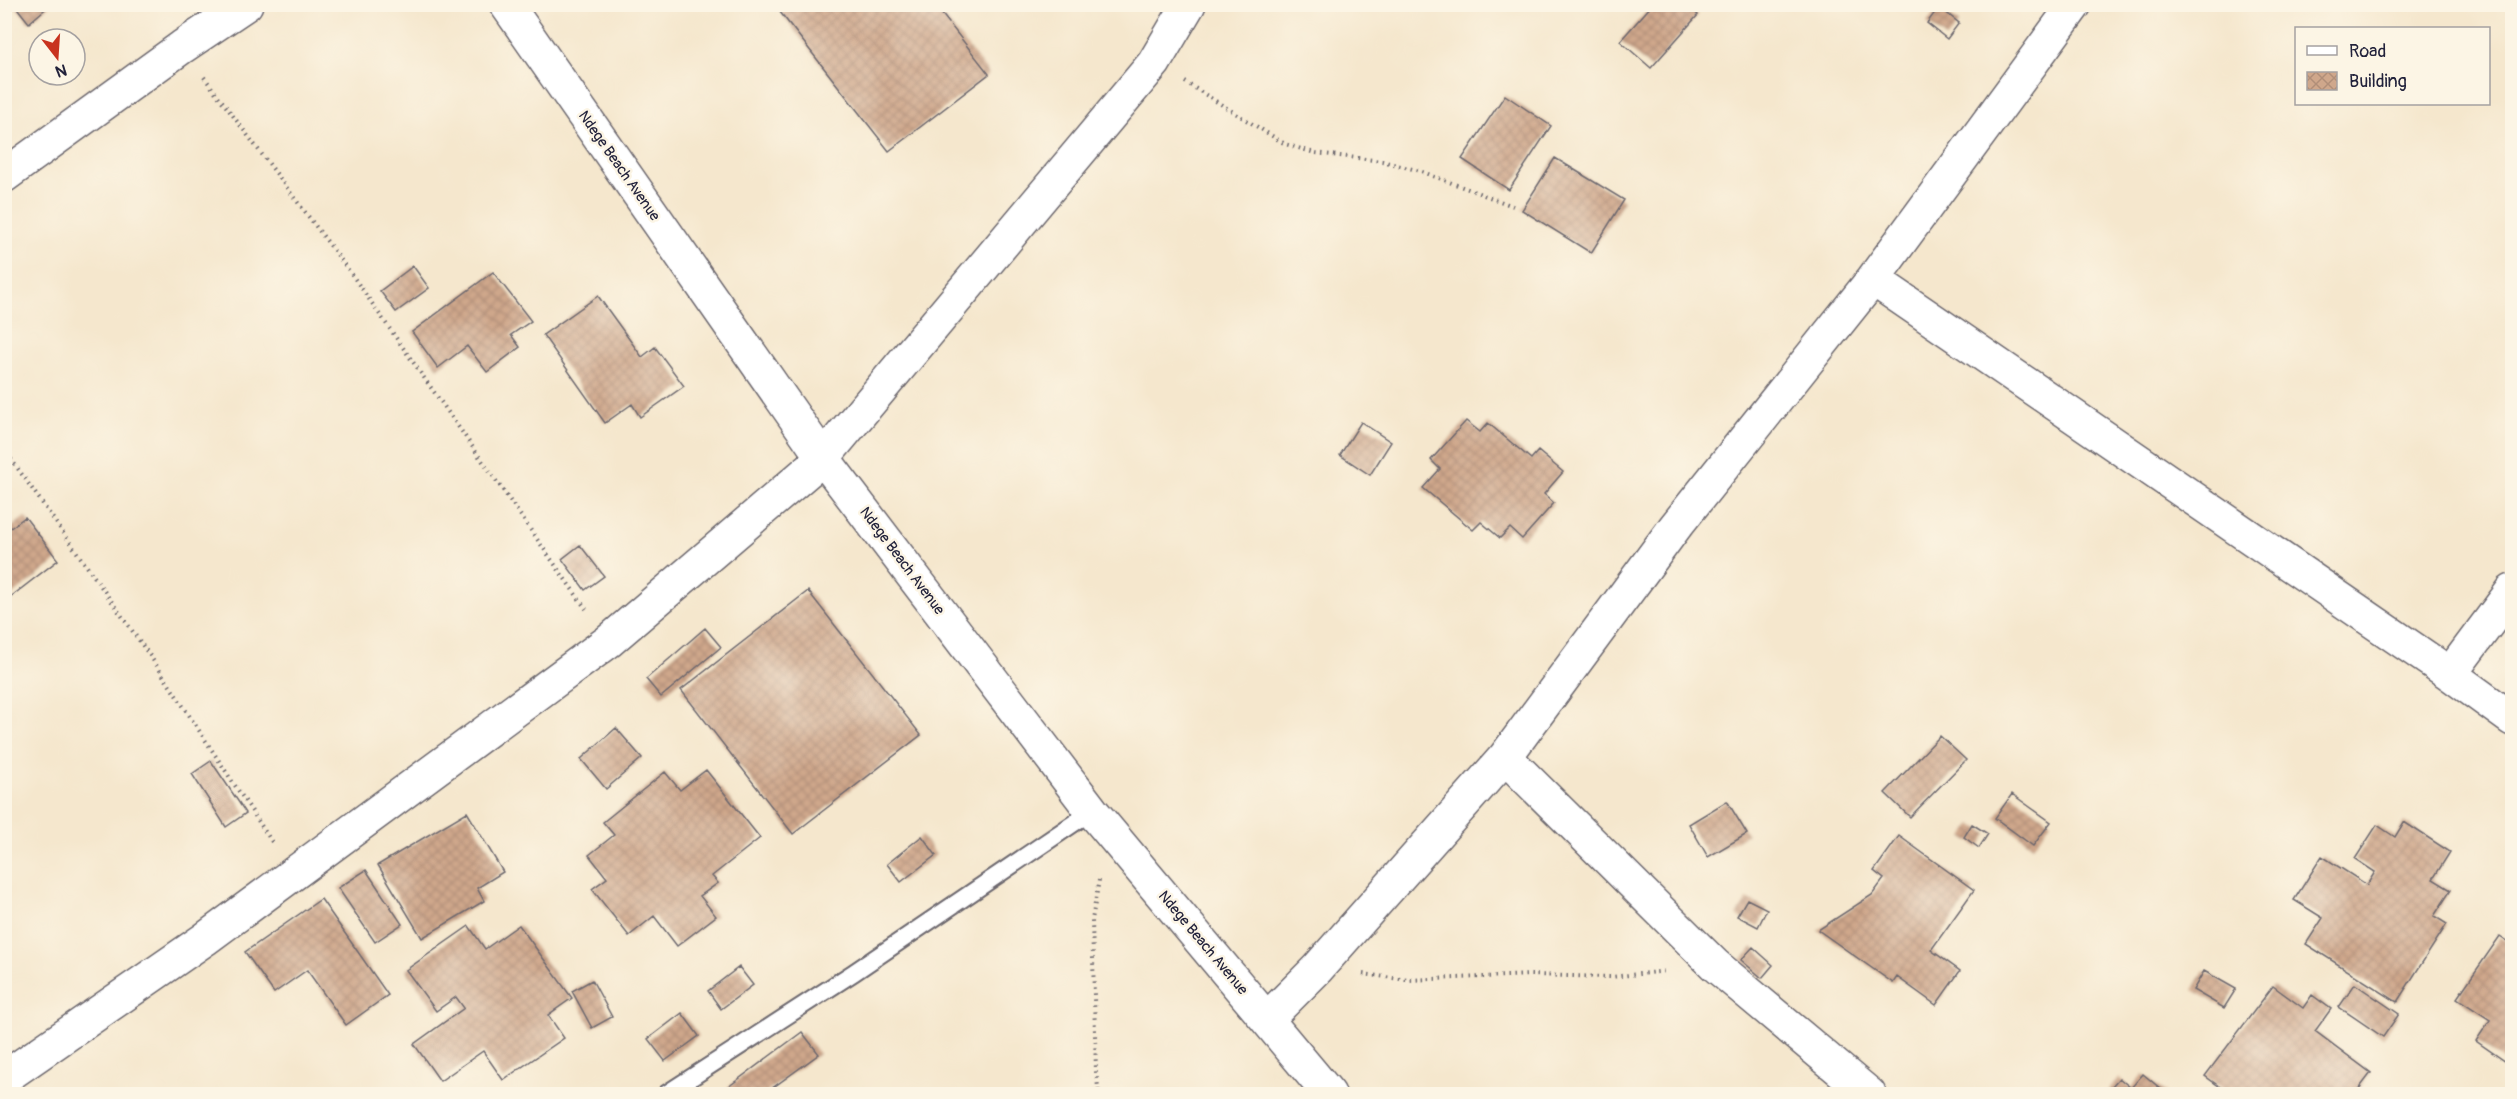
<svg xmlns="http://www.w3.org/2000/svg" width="2517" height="1099" font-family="Pangolin,sans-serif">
	<defs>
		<pattern id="building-cross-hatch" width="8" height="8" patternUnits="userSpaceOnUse" patternTransform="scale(1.5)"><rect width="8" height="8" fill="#cfa78b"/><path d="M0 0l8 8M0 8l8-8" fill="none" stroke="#b18f79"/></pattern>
	</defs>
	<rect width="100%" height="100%" fill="#fcf5e5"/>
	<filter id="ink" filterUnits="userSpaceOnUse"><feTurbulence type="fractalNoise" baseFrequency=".0167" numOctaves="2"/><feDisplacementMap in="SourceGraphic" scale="12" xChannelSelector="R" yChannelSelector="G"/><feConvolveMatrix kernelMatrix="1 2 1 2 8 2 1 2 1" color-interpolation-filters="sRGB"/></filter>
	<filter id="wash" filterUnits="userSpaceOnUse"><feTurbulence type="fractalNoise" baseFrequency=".008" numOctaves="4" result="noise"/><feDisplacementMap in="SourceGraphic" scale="24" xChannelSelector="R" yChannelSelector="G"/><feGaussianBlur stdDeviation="1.35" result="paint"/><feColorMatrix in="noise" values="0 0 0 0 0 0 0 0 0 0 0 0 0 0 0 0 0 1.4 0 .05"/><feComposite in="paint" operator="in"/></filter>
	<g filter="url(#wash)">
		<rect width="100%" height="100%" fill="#f5e7cd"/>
		<g id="blocks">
			<path fill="url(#building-cross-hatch)" d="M14 4H51L29 23Z
				M790 4H934L989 74 889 151 780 12Z
				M1653 4H1687L1698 15 1651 68 1620 41Z
				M1939 7 1959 23 1947 39 1927 23Z
				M1505 95 1551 126 1509 190 1462 159Z
				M1555 158 1624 200 1591 253 1522 210Z
				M413 266 429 288 396 312 380 291Z
				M493 272 531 321 511 335 520 347 487 372 467 346 438 368 412 332Z
				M598 296 642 357 655 347 684 386 640 417 632 404 605 423 543 335Z
				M1466 421 1480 432 1488 423 1531 459 1538 451 1563 472 1544 494 1554 503 1522 539 1510 528 1500 538 1481 522 1473 530 1423 488 1440 469 1431 460Z
				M1361 422 1391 442 1370 475 1340 455Z
				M25 517 58 560 4 602V533Z
				M580 545 604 576 585 590 562 559Z
				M808 591 921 735 793 834 681 690Z
				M705 628 721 647 661 697 646 679Z
				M616 728 642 758 606 789 581 759Z
				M1940 736 1966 760 1910 817 1885 793Z
				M211 761 246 813 226 827 192 774Z
				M706 770 760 838 712 876 718 883 700 896 716 916 677 946 654 916 629 936 592 889 607 878 589 855 614 835 603 822 665 772 680 790Z
				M2012 794 2051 822 2033 846 1995 818Z
				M1727 801 1747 834 1708 857 1689 824Z
				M467 812 503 872 477 888 484 901 422 938 378 865Z
				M2404 822 2450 852 2433 879 2451 890 2434 916 2447 924 2397 1002 2306 944 2323 918 2294 900 2322 856 2367 885 2375 872 2355 859 2377 825 2395 837Z
				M1972 824 1988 834 1979 848 1964 837Z
				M922 836 936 855 901 882 887 864Z
				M1899 836 1974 890 1931 950 1960 971 1936 1005 1897 977 1893 983 1818 930 1872 895 1884 879 1874 871Z
				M366 870 402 924 375 942 338 888Z
				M321 899 388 995 346 1025 307 970 274 993 245 952Z
				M1747 899 1767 909 1758 927 1737 916Z
				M519 925 572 998 548 1015 564 1038 503 1080 483 1051 440 1081 414 1044 464 1008 456 997 436 1011 406 970 469 926 485 949Z
				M2500 936 2512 944V1066L2476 1041 2490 1020 2457 998Z
				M1753 947 1773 965 1762 978 1741 960Z
				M739 967 753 985 721 1009 708 991Z
				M2204 971 2236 989 2224 1008 2193 990Z
				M592 980 612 1017 592 1028 572 991Z
				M2355 984 2399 1014 2383 1037 2339 1007Z
				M2273 986 2303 1008 2312 995 2331 1009 2315 1031 2371 1073 2355 1094H2337L2332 1091 2329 1094H2230L2205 1076Z
				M682 1013 699 1036 665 1061 648 1039Z
				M802 1032 819 1054 764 1094H734L728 1087Z
				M2143 1074 2167 1094H2105L2119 1078 2131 1088Z"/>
		</g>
	</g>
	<g filter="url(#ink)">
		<use href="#blocks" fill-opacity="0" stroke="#6c676e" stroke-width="1.5"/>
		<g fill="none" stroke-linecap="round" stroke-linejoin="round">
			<g stroke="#6c676e" stroke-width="20">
				<path id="service" d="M666 1094 853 973 1092 811"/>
			</g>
			<g stroke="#6c676e" stroke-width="36">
				<path id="minor" d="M506 4 823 458 1092 811 1329 1094
					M4 176 182 47 246 4
					M1873 279 2450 674 2512 719
					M2450 674 2512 591
					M1505 757 1715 965 1869 1094
					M1267 1019 1317 969 1505 757 1675 527 1873 279 2075 4
					M4 1078 205 939 609 641 823 458 1154 63 1189 4"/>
			</g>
			<path stroke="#6c676e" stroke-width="4" stroke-dasharray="1.5 4.5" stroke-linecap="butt" d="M204 77 350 272 586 609
				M1185 82 1285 144 1315 153 1382 161 1420 171 1513 206
				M4 449 155 663 272 842
				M1099 880 1092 920 1096 1072 1099 1094
				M1363 974 1408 980 1530 975 1611 977 1667 971"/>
			<use href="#service" stroke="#fff" stroke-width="16"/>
			<use href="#minor" stroke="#fff" stroke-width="33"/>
		</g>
	</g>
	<g text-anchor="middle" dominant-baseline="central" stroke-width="5" stroke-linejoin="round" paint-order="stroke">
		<g font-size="15" fill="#22223b" stroke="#fcf5e5">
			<text transform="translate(619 166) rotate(55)">Ndege Beach Avenue</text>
			<text transform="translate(902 561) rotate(53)">Ndege Beach Avenue</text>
			<text transform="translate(1203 943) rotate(50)">Ndege Beach Avenue</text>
		</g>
	</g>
	<rect width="2517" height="1099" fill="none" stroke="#fcf5e5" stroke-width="24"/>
	<rect x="2295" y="27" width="195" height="78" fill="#fcf5e5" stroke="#a5a1a1" stroke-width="1.5"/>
	<rect x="2307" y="46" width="30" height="9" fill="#ffffff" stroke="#a5a1a1" stroke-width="1.5"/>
	<text x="2349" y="57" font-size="18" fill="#22223b">Road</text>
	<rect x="2307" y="72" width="30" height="18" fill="url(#building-cross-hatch)" stroke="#a5a1a1" stroke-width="1.5"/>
	<text x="2349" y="87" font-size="18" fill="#22223b">Building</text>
	<g transform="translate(57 57) rotate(163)"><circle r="28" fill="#fcf5e5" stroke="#a5a1a1" stroke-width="1.5"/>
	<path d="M0-4.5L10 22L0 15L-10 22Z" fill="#c8321e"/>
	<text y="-9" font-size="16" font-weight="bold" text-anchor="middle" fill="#22223b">N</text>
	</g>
</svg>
